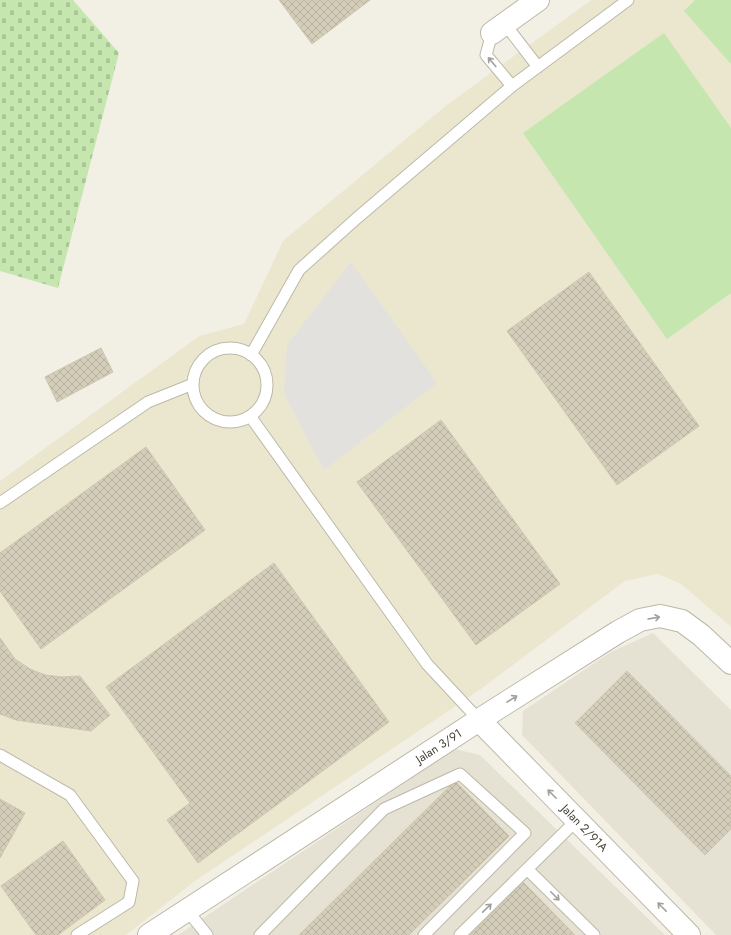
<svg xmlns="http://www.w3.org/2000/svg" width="731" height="935" font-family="Jost,sans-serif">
	<defs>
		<pattern id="cemetery-stones" width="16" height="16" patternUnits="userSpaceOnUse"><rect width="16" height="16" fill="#c5e6ae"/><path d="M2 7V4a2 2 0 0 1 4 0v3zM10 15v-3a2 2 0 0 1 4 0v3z" fill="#aac696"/></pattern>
		<pattern id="building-cross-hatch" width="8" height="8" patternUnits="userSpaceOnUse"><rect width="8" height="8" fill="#d3cdba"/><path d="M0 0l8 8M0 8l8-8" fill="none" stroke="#b6b1a0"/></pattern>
	</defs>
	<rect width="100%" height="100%" fill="#f2f0e5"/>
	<path fill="#e6e2d3" d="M653 633 731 710V935H716L522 735 523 711 611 652Z
		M455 749 480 755 665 935H178Z"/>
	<path fill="#ebe7cf" d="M591 0H731V627L681 584 658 574 625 581 481 689 195 881 126 935H0V481L199 336 244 324 283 241 448 104Z"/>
	<path fill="#c5e6ae" d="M695 0H731V64L684 11Z
		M664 33 731 128V293L667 339 523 133Z"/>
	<path fill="url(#cemetery-stones)" d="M0 0H73L119 53 58 288 0 271Z"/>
	<path fill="#e3e1dd" d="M351 262 437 383 324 470 284 394 287 345Z"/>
	<path fill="url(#building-cross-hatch)" stroke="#cec6ae" d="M279 0H370L312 44Z
		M589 272 699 426 617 485 507 331Z
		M101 348 113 372 57 402 45 377Z
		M441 420 560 584 476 645 357 482Z
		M146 447 205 530 41 649 0 591V553Z
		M274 563 389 722 198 863 167 820 190 803 106 687Z
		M0 638 15 659 30 669 45 675 62 677 80 676 110 715 91 731 16 720 0 714Z
		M627 671 731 776V829L705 855 575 723Z
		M455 781 509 836 409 935H299Z
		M0 799 25 813 0 858Z
		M63 841 105 900 58 935H36L1 886Z
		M523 882 575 935H470Z"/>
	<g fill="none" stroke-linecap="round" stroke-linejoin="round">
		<g stroke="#bdb8a8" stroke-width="13">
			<path id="lane" d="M505 24 538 67
				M492 33 486 55 512 86
				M193 385a37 37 0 1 1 74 0a37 37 0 1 1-74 0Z
				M251 355 299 270 357 218 512 86 628 0
				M250 416 427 664 479 720
				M0 503 148 402 193 384
				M0 755 70 795 133 881 129 902 77 935
				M527 869 594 935
				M187 910 207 935
				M260 935 384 809 460 774 525 833 424 935
				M460 935 577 820"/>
		</g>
		<g stroke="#bdb8a8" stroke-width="24">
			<g id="street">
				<path d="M492 33 538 0"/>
				<path id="s1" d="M479 720 689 935"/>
				<path id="s2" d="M149 935 479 720 618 632 640 620 660 616 682 621 701 635 731 663"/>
			</g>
		</g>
		<use href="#lane" stroke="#fff" stroke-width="11"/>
		<use href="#street" stroke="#fff" stroke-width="22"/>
	</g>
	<defs><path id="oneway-shaft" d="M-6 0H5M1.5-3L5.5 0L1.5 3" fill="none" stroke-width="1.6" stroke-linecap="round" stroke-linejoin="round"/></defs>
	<g stroke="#a2a09a">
		<use href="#oneway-shaft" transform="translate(492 62) rotate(-130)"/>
		<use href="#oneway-shaft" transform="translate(654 618) rotate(-10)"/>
		<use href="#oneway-shaft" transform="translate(512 699) rotate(-32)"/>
		<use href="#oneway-shaft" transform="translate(552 794) rotate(-135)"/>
		<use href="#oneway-shaft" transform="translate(555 896) rotate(45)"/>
		<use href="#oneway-shaft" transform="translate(662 907) rotate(-135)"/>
		<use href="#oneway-shaft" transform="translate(487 908) rotate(-44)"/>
	</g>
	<g text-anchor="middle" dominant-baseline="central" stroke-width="3" stroke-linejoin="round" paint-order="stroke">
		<g font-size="12" fill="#444035" stroke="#fff">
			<text stroke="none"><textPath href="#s2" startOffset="346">Jalan 3/91</textPath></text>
			<text stroke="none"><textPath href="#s1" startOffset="151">Jalan 2/91A</textPath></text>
		</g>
	</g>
</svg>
